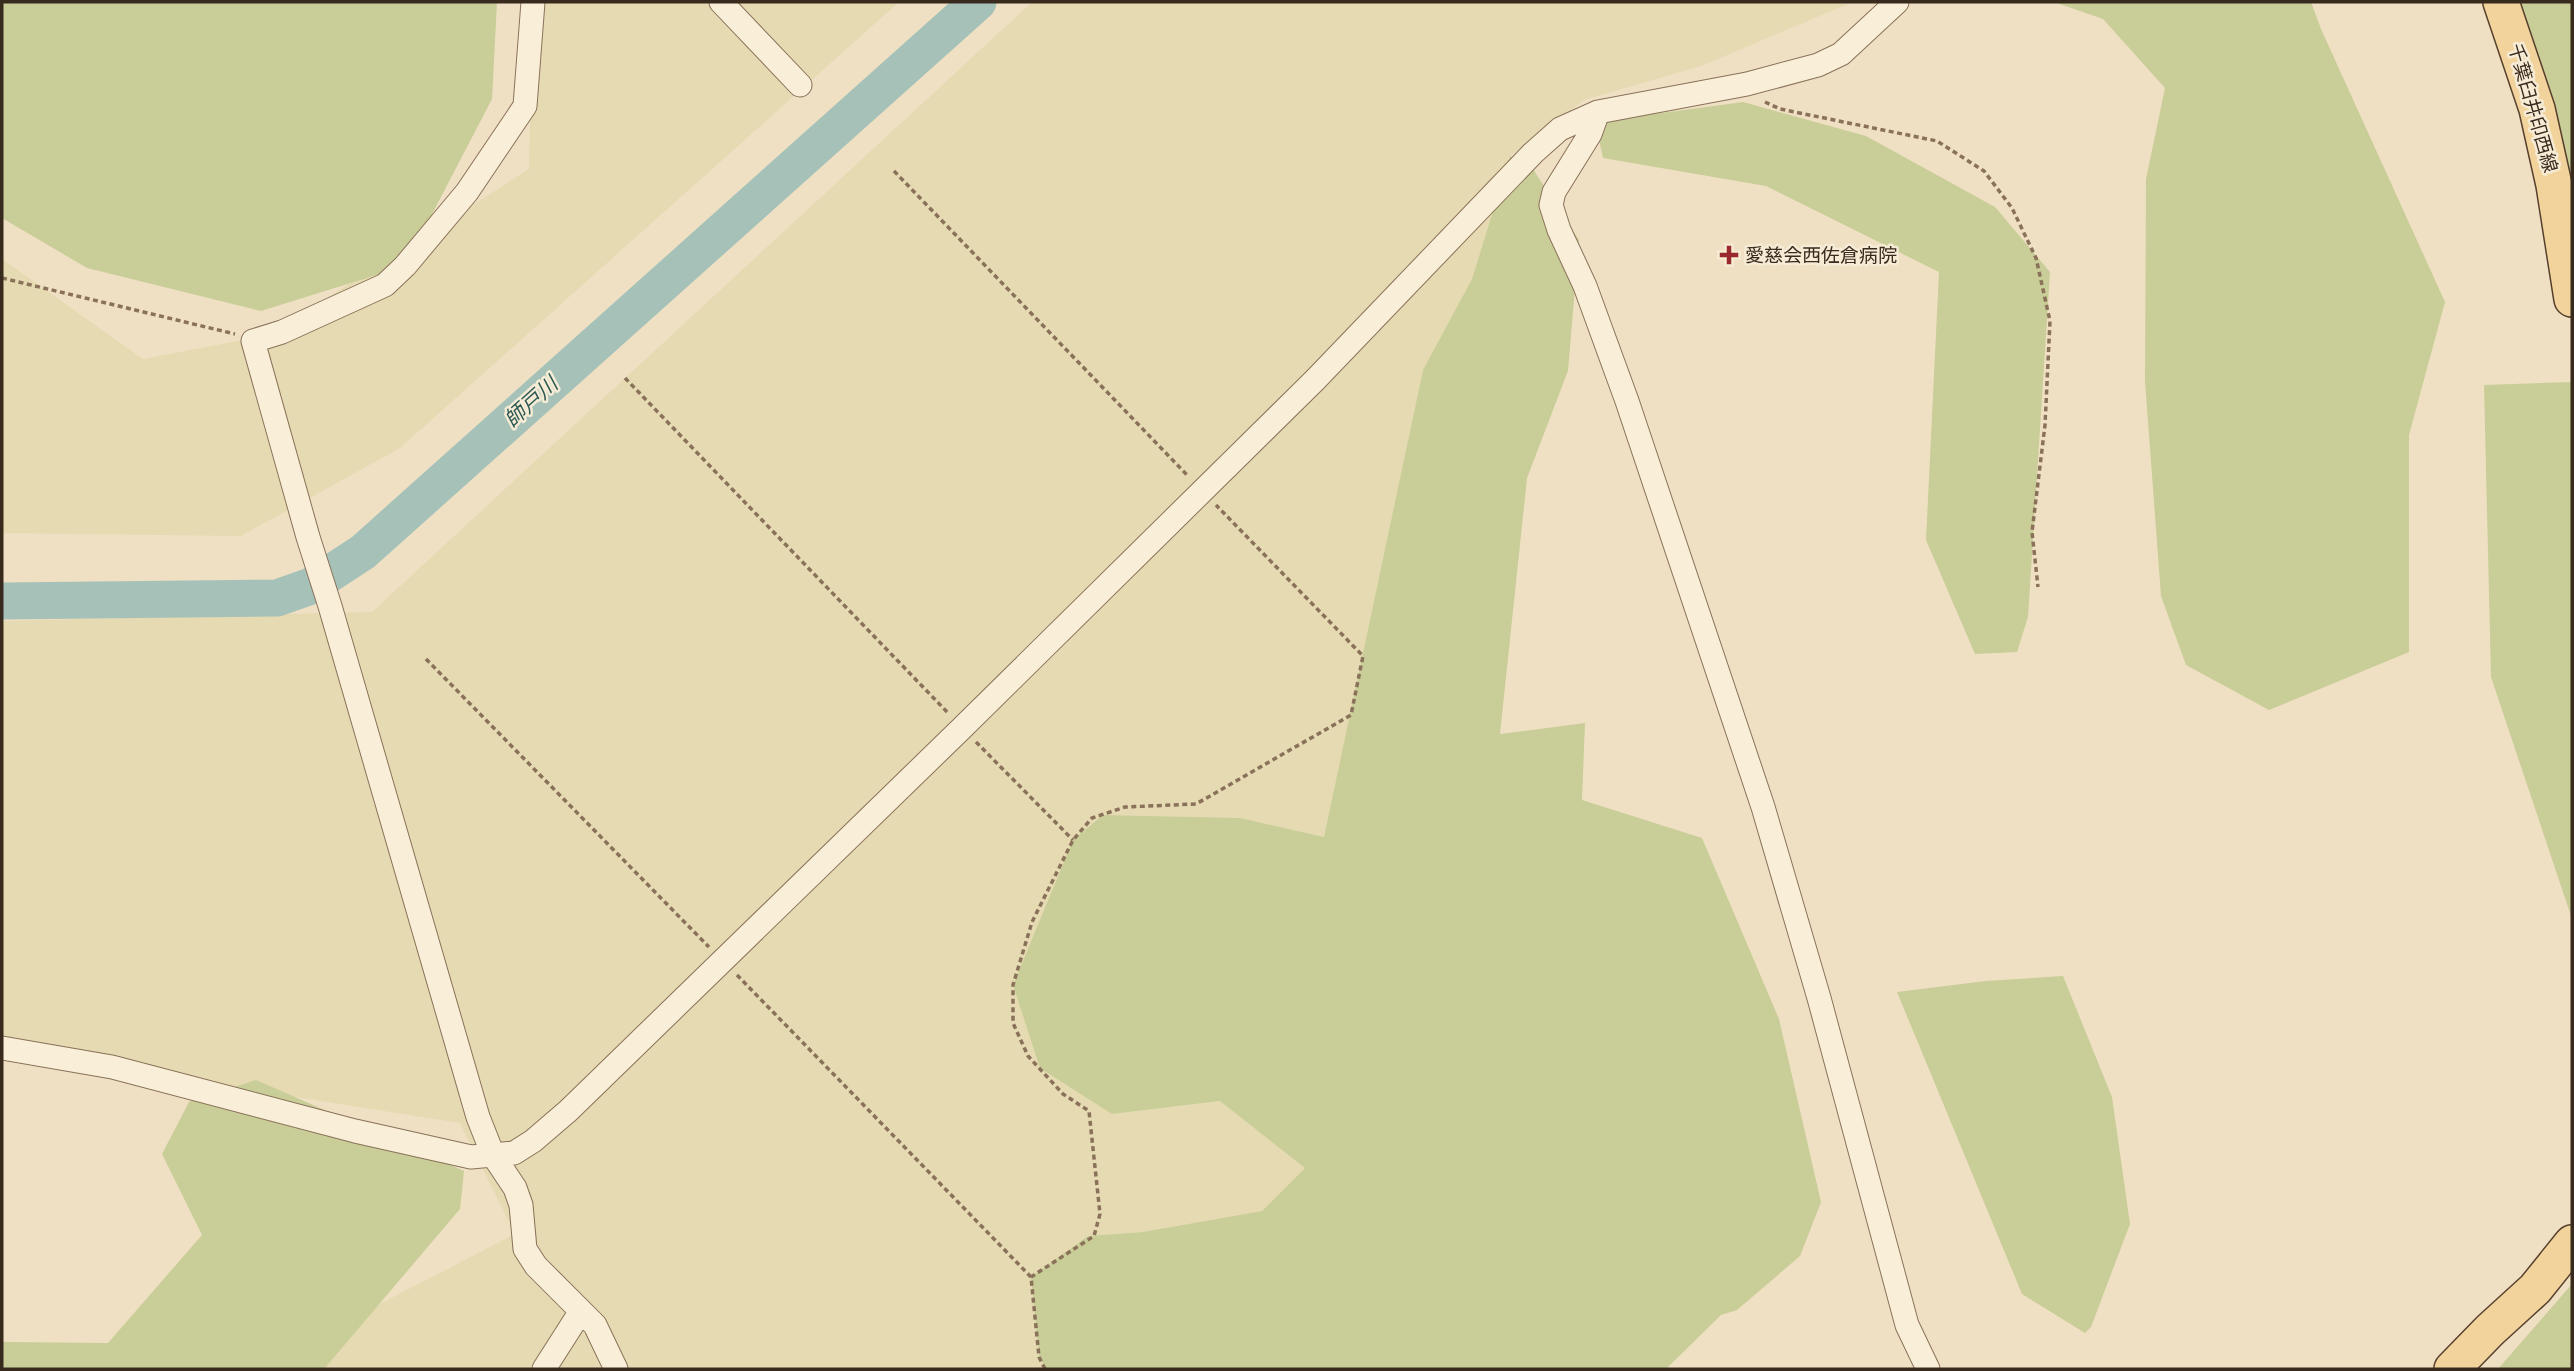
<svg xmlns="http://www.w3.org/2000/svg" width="2574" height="1371" font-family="'Crimson Pro','Noto Sans JP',serif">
	<rect width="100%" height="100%" fill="#efe0c4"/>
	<path fill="#e5dab1" d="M532 2H899L400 448 241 536 2 533V259L143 359 269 335 529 169Z
		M1032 2H1853L1701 66 1584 100 1510 156 1472 279 1423 370 1324 837 1240 818 1103 815 1073 840 1013 985 1112 1114 1221 1101 1305 1168 1262 1211 1143 1232 1088 1236 1032 1277 1039 1357 1046 1369H309L366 1311 515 1234 460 1123 2 1051V621L372 612Z"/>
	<path fill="#c9cd97" d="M2 2H497L492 99 405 266 261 311 87 268 2 218Z
		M2054 2H2311L2321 29 2445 302 2409 435V652L2269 710 2186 665 2161 596 2145 381 2146 179 2165 88 2103 19Z
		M2515 2H2572V185L2537 66Z
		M1743 102 1866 136 1995 207 2050 272 2028 617 2017 652 1975 654 1926 540 1939 272 1766 186 1603 158 1595 122Z
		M1510 156 1531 166 1579 240 1568 371 1527 478 1500 734 1585 723 1582 800 1702 838 1779 1019 1821 1202 1800 1256 1737 1310 1721 1315 1666 1369H1046L1039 1357 1031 1277 1088 1236 1143 1232 1262 1211 1305 1168 1220 1101 1112 1114 1040 1068 1013 985 1073 840 1103 815 1240 818 1324 837 1423 370 1472 279Z
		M2572 382V919L2491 677 2484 385Z
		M2063 976 2112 1097 2130 1224 2091 1327 2085 1333 2022 1294 1897 992 1986 981Z
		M256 1080 464 1171 460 1209 324 1369H2V1342L108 1343 202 1235 162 1154 189 1102Z
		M2572 1284V1369H2498Z"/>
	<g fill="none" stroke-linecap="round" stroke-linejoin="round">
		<path stroke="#a6c2b8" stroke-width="37" d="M2 601 277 598 311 586 363 552 978 2"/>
		<g stroke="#8a715a" stroke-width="25">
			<path id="street" d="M533 2 525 106 467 192 405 266 385 285 282 332 253 341 308 537 330 606 478 1117 493 1155 515 1188 521 1205 525 1249 536 1266 595 1325 616 1369
				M721 2 800 85
				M1598 112 1590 134 1554 192 1551 205 1559 230 1585 286 1627 401 1763 807 1819 998 1907 1325 1928 1369
				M2 1048 112 1067 355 1131 471 1157 514 1153 533 1141 568 1111 962 728 1315 380 1533 153 1560 129 1598 112 1747 84 1818 65 1841 54 1897 2
				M544 1369 581 1311"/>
		</g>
		<g stroke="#57402e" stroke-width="38">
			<path id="primary" d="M2501 2 2537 109 2554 185 2572 299
				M2452 1369 2490 1330 2535 1289 2572 1243"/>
		</g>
		<path stroke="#8a715a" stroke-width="3.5" stroke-dasharray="5 3.5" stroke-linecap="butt" d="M1765 102 1780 109 1937 141 1984 171 2012 208 2036 258 2050 321 2045 425 2032 532 2038 587
			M894 171 1189 477
			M2 278 235 334
			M625 378 949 714
			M426 659 709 947
			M976 742 1073 840
			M737 975 1031 1277
			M1045 1369 1039 1357 1031 1277 1094 1236 1100 1214 1089 1111 1063 1094 1028 1056 1013 1023V985L1032 922 1073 840 1092 818 1125 807 1196 804 1351 715 1363 656 1216 505"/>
		<use href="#street" stroke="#f9eed7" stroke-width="23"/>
		<use href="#primary" stroke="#f2d39b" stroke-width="35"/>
	</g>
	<path fill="#9a292f" stroke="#f6ebd4" stroke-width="2.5" d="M1725.5 244.5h7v7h7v7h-7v7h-7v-7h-7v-7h7z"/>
	<g text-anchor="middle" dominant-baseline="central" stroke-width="5" stroke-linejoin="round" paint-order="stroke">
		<g font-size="19" fill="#392a1e" stroke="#f6ebd4">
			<text transform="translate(2533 108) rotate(74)">千葉臼井印西線</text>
		</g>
		<g font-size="19" fill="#392a1e" stroke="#f6ebd4" text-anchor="start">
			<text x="1745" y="255">愛慈会西佐倉病院</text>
		</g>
		<g font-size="21" font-style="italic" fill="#2d5955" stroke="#f6ebd4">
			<text transform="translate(531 402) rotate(-42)">師戸川</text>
		</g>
	</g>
	<rect width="2574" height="1371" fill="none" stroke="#392a1e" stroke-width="7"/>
</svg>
